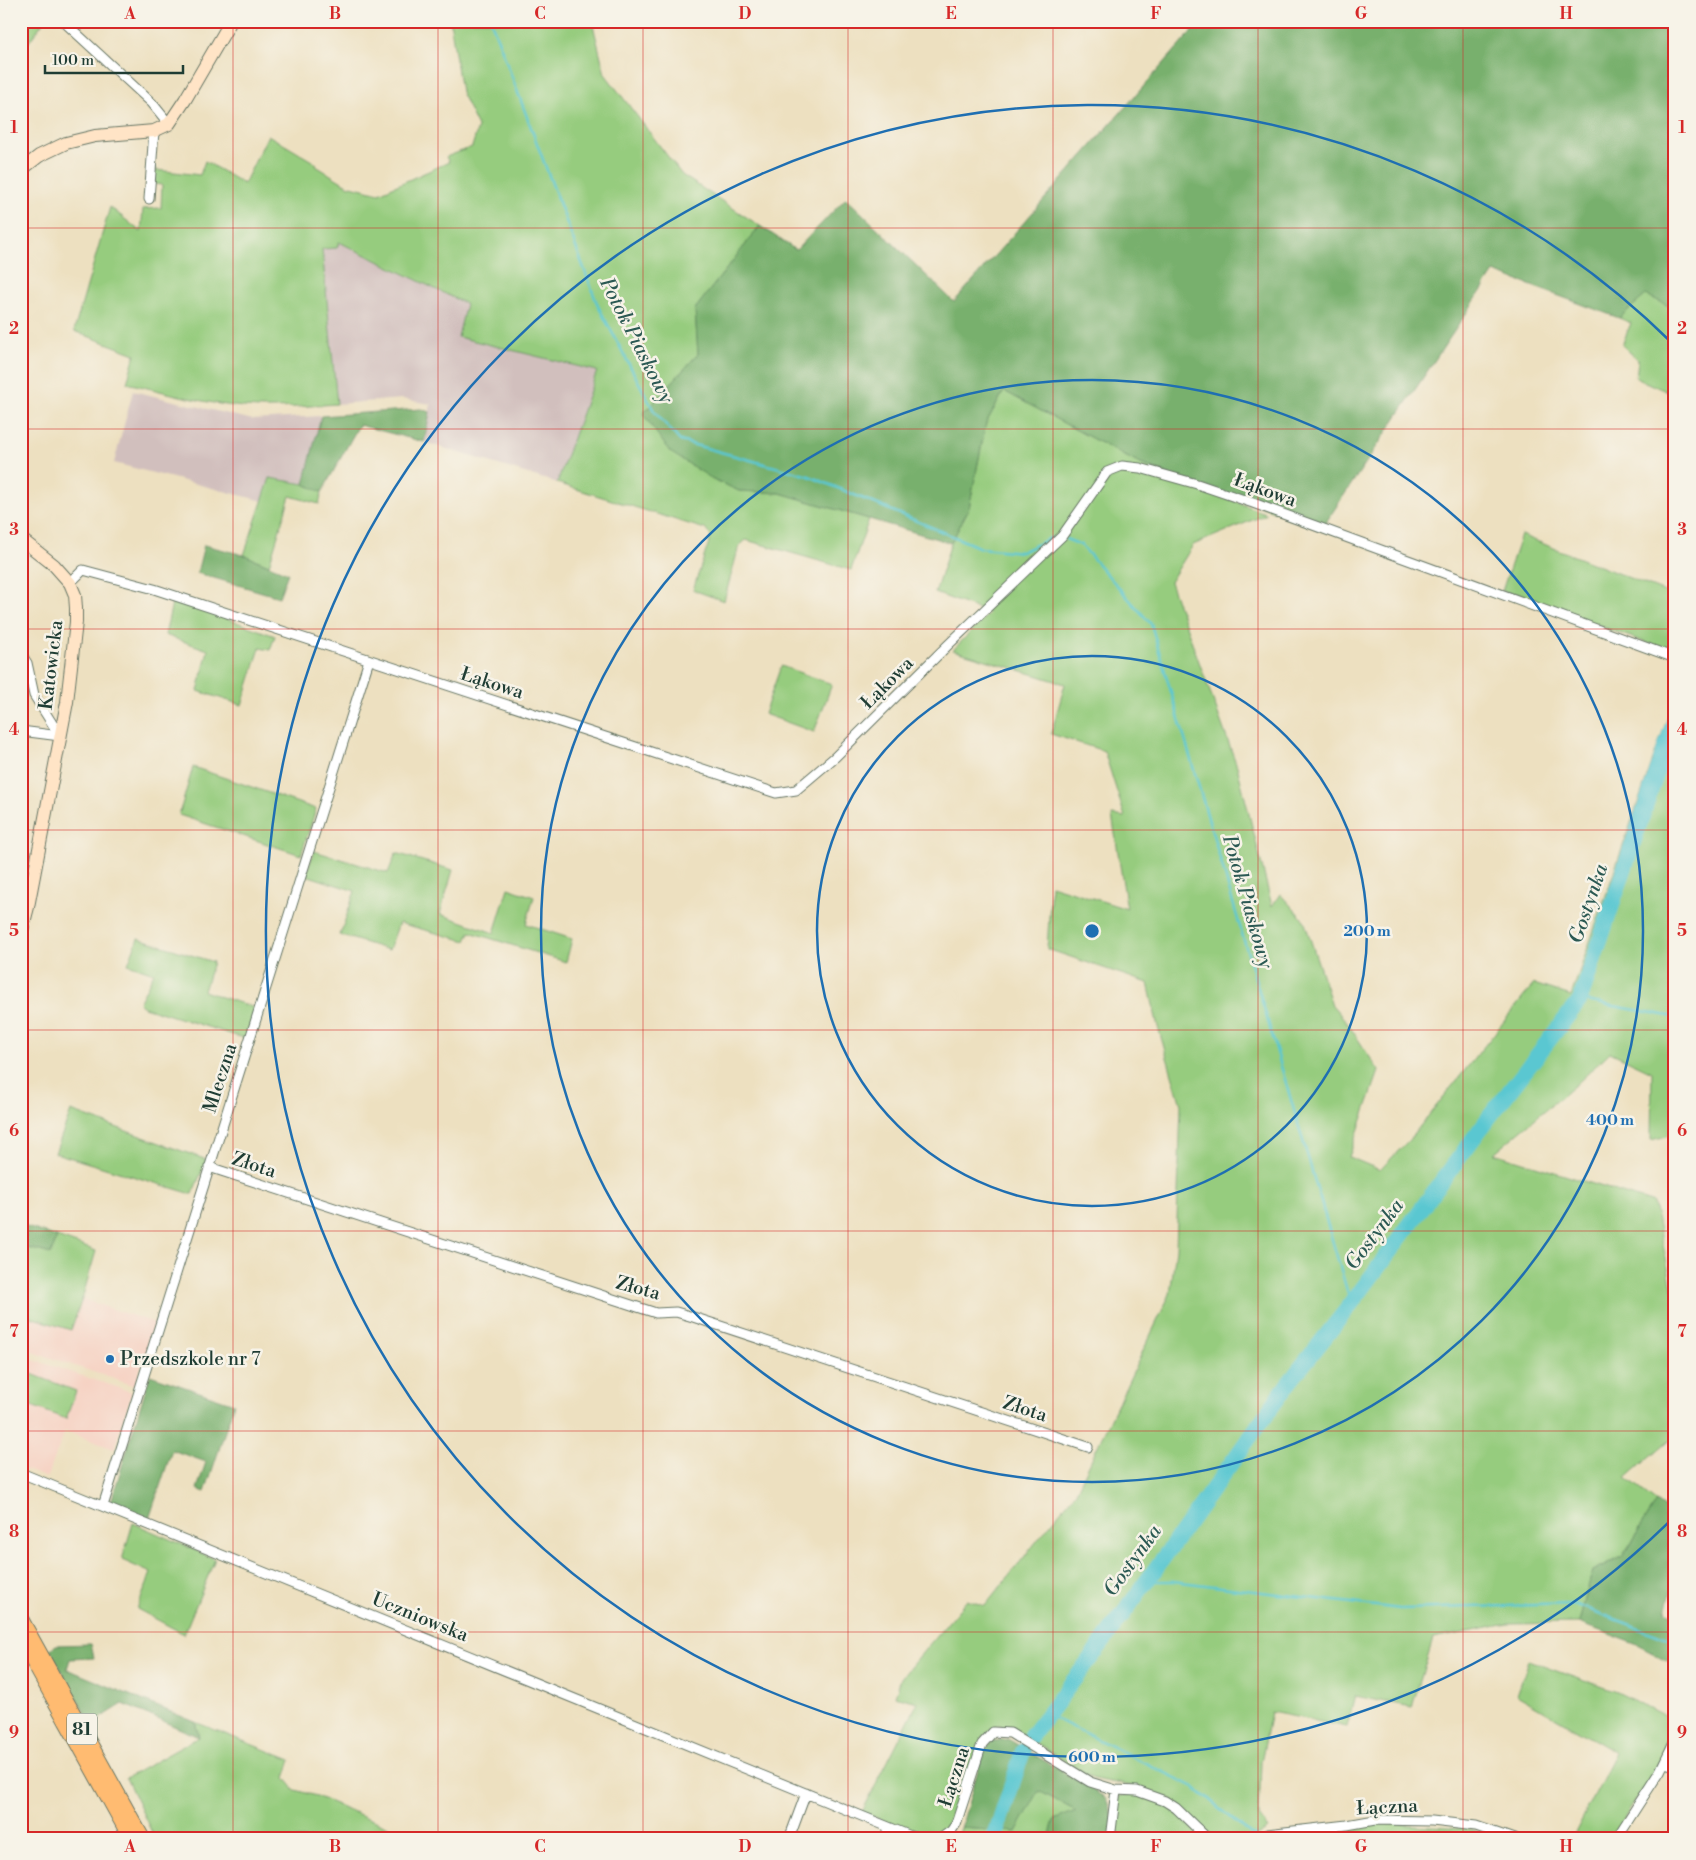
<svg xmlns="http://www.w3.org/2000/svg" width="1696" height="1860" font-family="'Libre Bodoni',serif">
	<rect width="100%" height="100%" fill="#f7f3e8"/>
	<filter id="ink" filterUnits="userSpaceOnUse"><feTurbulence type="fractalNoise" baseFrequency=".02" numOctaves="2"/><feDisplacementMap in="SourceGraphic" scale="10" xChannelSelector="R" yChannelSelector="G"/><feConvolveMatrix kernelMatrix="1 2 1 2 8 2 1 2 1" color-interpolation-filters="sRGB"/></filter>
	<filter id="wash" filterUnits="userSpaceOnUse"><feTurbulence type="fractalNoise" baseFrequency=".0096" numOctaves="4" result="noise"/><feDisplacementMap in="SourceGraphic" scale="20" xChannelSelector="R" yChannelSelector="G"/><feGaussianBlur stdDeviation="1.12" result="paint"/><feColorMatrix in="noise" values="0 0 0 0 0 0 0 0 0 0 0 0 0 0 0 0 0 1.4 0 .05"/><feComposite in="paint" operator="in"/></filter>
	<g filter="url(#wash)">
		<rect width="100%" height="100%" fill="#ede0c0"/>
		<path fill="#f6d2c3" d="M82 1299 155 1323 135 1386 21 1348V1314L71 1330Z
			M21 1356 132 1392 114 1449 65 1431 47 1478 21 1468Z"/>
		<path fill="#d1bfbd" d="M338 242 466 304 458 337 597 371 557 483 424 442 431 404 402 399 337 404 322 248H337Z
			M133 391 253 420 321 416 304 484 270 478 263 501 114 463Z"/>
		<path fill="#96cc7e" stroke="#5a8459" d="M21 21H44L21 53Z
			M450 21H592L605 74 682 175 760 226 695 309 698 354 643 414 711 478 739 491 780 493 869 519 851 570 746 540 739 546 724 601 693 590 711 536 705 529 557 483 597 371 458 337 466 304 339 242 337 248 322 249 337 404C306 406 275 410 244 407 205 404 166 392 127 383L135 354 74 331 110 207 141 232 143 209 161 208 162 185 154 184 156 170 200 175 205 161 244 184 268 135 317 164 316 166 347 185 379 193 449 162 446 157 472 147 478 127 461 92Z
			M1646 294 1675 309V395L1636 378 1638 360 1622 345 1631 323 1619 318Z
			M1004 391 1138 463 1267 514 1193 545 1170 582 1237 766 1272 906 1280 894 1304 920 1332 1005 1346 1021 1379 1071 1349 1157 1380 1170 1409 1140 1534 984 1571 996 1675 696V1134L1651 1140 1652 1072 1610 1052 1581 1080 1494 1153 1654 1203 1675 1301V1435L1626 1478 1657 1502 1622 1557 1592 1572 1579 1623 1508 1624 1433 1639 1412 1707 1355 1696 1347 1727 1271 1712 1261 1762 1259 1817 1268 1829 1252 1839H1215L1171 1799 1132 1786 1094 1779 1022 1735 999 1725 984 1736 952 1824 939 1836 927 1839 862 1812 918 1702 895 1696 901 1678 967 1600 985 1606 1076 1492 1170 1294 1176 1249 1181 1105 1158 1027 1148 983 1047 949 1051 885 1127 909 1112 815 1125 817 1104 751 1051 734 1065 684 953 650 989 613 935 593 951 543 969 508 986 423Z
			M270 478 304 484 322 492 319 504 290 496 269 565 244 555Z
			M1521 535 1675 596V653L1502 591Z
			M173 599 275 636 270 650 260 648 242 705 198 691 208 650 165 635Z
			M781 666 832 684 814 732 764 714Z
			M193 767 316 809 301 855 179 815Z
			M314 851 388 873 396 853 453 870 440 914 494 933 508 888 534 897 526 924 572 939 566 962 470 932 466 941 399 923 389 950 340 935 355 891 306 875Z
			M138 938 213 962 204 991 255 1008 246 1039 144 1007 139 1003 154 973 128 964Z
			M71 1111 207 1160 192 1194 55 1153Z
			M57 1237 96 1251 82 1299 71 1330 21 1314V1246L51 1254Z
			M21 1370 76 1391 66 1419 21 1402Z
			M133 1523 215 1559 184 1634 137 1609 151 1573 122 1560Z
			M1529 1660 1617 1692 1675 1721V1732L1653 1774 1611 1839H1572L1616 1753 1517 1695Z
			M195 1722 291 1760 285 1778 295 1790 316 1796 417 1839H155L126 1778 199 1737Z
			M1038 1790 1076 1811 1054 1820 1049 1839H957L961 1828 1016 1832Z
			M1133 1794 1167 1805 1204 1839H1120L1114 1822 1119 1796Z
			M1378 1823 1465 1828 1505 1839H1274L1343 1830Z"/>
		<path fill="#78b06d" stroke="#4c7650" d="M1201 21H1675V309L1646 295 1619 318 1494 272 1322 528 1138 463 1004 391 986 423 969 508 951 543 780 493 739 491 711 478 670 452 643 414 698 354 695 309 760 226 796 250 846 198 954 302Z
			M421 409 430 412 424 442 359 425 322 492 304 484 321 416Z
			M204 545 244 555 288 573 279 597 197 573Z
			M21 1225 57 1237 51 1254 21 1246Z
			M150 1375 234 1404 205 1492 197 1489 206 1462 172 1450 149 1519 111 1502Z
			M1657 1502 1675 1516V1578L1666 1611 1675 1616V1664L1636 1644 1579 1623 1592 1572 1622 1557Z
			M91 1644 94 1658 70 1659 67 1669 195 1722 199 1737 123 1704 91 1724 50 1650 56 1645Z
			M1008 1739 1106 1798 1120 1839H1049L1054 1820 1076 1811 1039 1791 1016 1832 961 1828 983 1753 992 1741Z"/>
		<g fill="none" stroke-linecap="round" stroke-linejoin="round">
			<path stroke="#5ac7d1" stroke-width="2.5" d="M491 21 598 306 654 411 680 441 809 476 981 548 1021 552 1051 538
				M1066 539 1081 545 1151 624 1351 1304
				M1580 1000 1675 1017
				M1146 1581H1173L1400 1609
				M1402 1609 1574 1604 1675 1641
				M1048 1715 1194 1787 1251 1834 1255 1835"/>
			<path stroke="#5ac7d1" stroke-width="16" d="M1030 1737 1103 1642 1288 1384 1351 1304 1487 1120 1580 1000 1675 719
				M994 1839 1023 1751"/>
		</g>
	</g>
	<g filter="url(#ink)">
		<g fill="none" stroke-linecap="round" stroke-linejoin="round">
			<g stroke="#677665" stroke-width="11">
				<path id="street" d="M63 21 152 103 169 124
					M149 199 154 131
					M70 583 83 570 154 589 776 793 796 790 835 757 948 645 1062 536 1107 472 1122 466 1140 468 1197 484 1253 503 1675 658
					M21 654 27 663 34 695 60 736
					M21 731 60 736
					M209 1167 656 1313 676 1312 693 1317 1088 1447
					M21 1473 918 1839
					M103 1506 369 660
					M1665 1763 1675 1766
					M789 1839 806 1793
					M884 1839 890 1828
					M940 1839 951 1831 956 1824 982 1744 993 1732 1010 1733 1090 1782 1116 1790 1137 1791 1165 1801 1176 1808 1208 1839
					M1110 1839 1116 1790
					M1261 1839 1267 1834 1347 1825 1375 1820 1432 1821 1476 1826 1514 1839
					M1616 1839 1660 1771 1675 1740"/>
			</g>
			<g stroke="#677665" stroke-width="14">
				<path id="secondary" d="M21 170 39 156 66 143 95 136 154 131 169 124 185 100 231 21
					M21 539 54 565 70 583 75 595 76 608V622L67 702 28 907 21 934"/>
			</g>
			<g stroke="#677665" stroke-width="16">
				<path id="primary" d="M21 1619 143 1839
					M21 1640 131 1839"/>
			</g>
			<use href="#street" stroke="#fff" stroke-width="9"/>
			<use href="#secondary" stroke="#ffe4c6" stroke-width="12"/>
			<use href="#primary" stroke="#ffbb71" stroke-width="14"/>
		</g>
	</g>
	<path fill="none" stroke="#d62828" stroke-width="1" stroke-opacity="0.55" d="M233 21V1839M438 21V1839M643 21V1839M848 21V1839M1053 21V1839M1258 21V1839M1463 21V1839M21 228H1675M21 429H1675M21 629H1675M21 830H1675M21 1030H1675M21 1231H1675M21 1431H1675M21 1632H1675"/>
	<g fill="none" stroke="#1f6fb2" stroke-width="2.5">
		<circle cx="1092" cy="931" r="275"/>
		<circle cx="1092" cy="931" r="551"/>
		<path d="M1671 1520A826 826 0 1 1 1671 342"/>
	</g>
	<circle fill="#1f6fb2" stroke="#f7f3e8" stroke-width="2" cx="110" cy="1359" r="5"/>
	<g text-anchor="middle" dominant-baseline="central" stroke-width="5" stroke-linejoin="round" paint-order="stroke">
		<rect fill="#f7f3e8" stroke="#60746a" stroke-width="1" x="67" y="1713.5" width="30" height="31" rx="4"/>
		<g font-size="18" font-weight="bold" fill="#1f3d34">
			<text x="82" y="1729">81</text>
		</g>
		<g font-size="19" fill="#1f3d34" stroke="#f7f3e8">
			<text transform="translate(1265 490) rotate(20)">Łąkowa</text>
			<text transform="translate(51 665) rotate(-83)">Katowicka</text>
			<text transform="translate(492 683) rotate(18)">Łąkowa</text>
			<text transform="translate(887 683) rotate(-45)">Łąkowa</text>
			<text transform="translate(220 1078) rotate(-72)">Mleczna</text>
			<text transform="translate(254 1165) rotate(18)">Złota</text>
			<text transform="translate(638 1288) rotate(15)">Złota</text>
			<text transform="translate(1025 1409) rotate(18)">Złota</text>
			<text transform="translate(420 1617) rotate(22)">Uczniowska</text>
			<text transform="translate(954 1777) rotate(-72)">Łączna</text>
			<text transform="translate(1387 1807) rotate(-3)">Łączna</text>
		</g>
		<g font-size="19" fill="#1f3d34" stroke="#f7f3e8" text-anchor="start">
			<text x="120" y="1359">Przedszkole nr 7</text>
		</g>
		<g font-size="20" font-style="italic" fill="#2b5953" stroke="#f7f3e8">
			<text transform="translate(636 341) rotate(63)">Potok Piaskowy</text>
			<text transform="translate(1247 902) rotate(74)">Potok Piaskowy</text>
			<text transform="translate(1589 904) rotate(-71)">Gostynka</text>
			<text transform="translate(1375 1235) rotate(-53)">Gostynka</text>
			<text transform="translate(1133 1561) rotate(-54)">Gostynka</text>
		</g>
	</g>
	<circle cx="1092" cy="931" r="8" fill="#1f6fb2" stroke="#f7f3e8" stroke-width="2.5"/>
	<g font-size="15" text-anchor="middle" font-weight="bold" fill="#1f6fb2" stroke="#f7f3e8" stroke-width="5" stroke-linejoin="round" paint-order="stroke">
		<text x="1367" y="936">200 m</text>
		<text x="1610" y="1125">400 m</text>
		<text x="1092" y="1762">600 m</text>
	</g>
	<rect width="1696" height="1860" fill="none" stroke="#f7f3e8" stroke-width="55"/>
	<path d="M45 65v8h138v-8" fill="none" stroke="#1f3d34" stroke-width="2.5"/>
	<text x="52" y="65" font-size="15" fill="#1f3d34" stroke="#f7f3e8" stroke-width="4" paint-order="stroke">100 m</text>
	<rect x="28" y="28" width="1640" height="1804" fill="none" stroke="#d62828" stroke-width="2"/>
	<g font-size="16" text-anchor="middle" font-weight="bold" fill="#d62828">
		<text x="130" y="19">A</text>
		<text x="335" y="19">B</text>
		<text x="540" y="19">C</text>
		<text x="745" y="19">D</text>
		<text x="951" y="19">E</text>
		<text x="1156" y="19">F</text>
		<text x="1361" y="19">G</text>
		<text x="1566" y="19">H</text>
		<text x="14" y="133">1</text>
		<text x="1682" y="133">1</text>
		<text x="14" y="334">2</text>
		<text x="1682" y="334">2</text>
		<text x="14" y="535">3</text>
		<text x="1682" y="535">3</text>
		<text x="14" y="735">4</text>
		<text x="1682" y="735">4</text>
		<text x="14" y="936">5</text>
		<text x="1682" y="936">5</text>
		<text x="14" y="1136">6</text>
		<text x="1682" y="1136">6</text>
		<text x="14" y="1337">7</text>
		<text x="1682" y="1337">7</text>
		<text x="14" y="1537">8</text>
		<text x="1682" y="1537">8</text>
		<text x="14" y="1738">9</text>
		<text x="1682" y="1738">9</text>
		<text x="130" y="1852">A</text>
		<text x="335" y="1852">B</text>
		<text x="540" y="1852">C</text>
		<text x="745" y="1852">D</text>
		<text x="951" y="1852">E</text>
		<text x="1156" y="1852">F</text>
		<text x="1361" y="1852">G</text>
		<text x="1566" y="1852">H</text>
	</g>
</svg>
